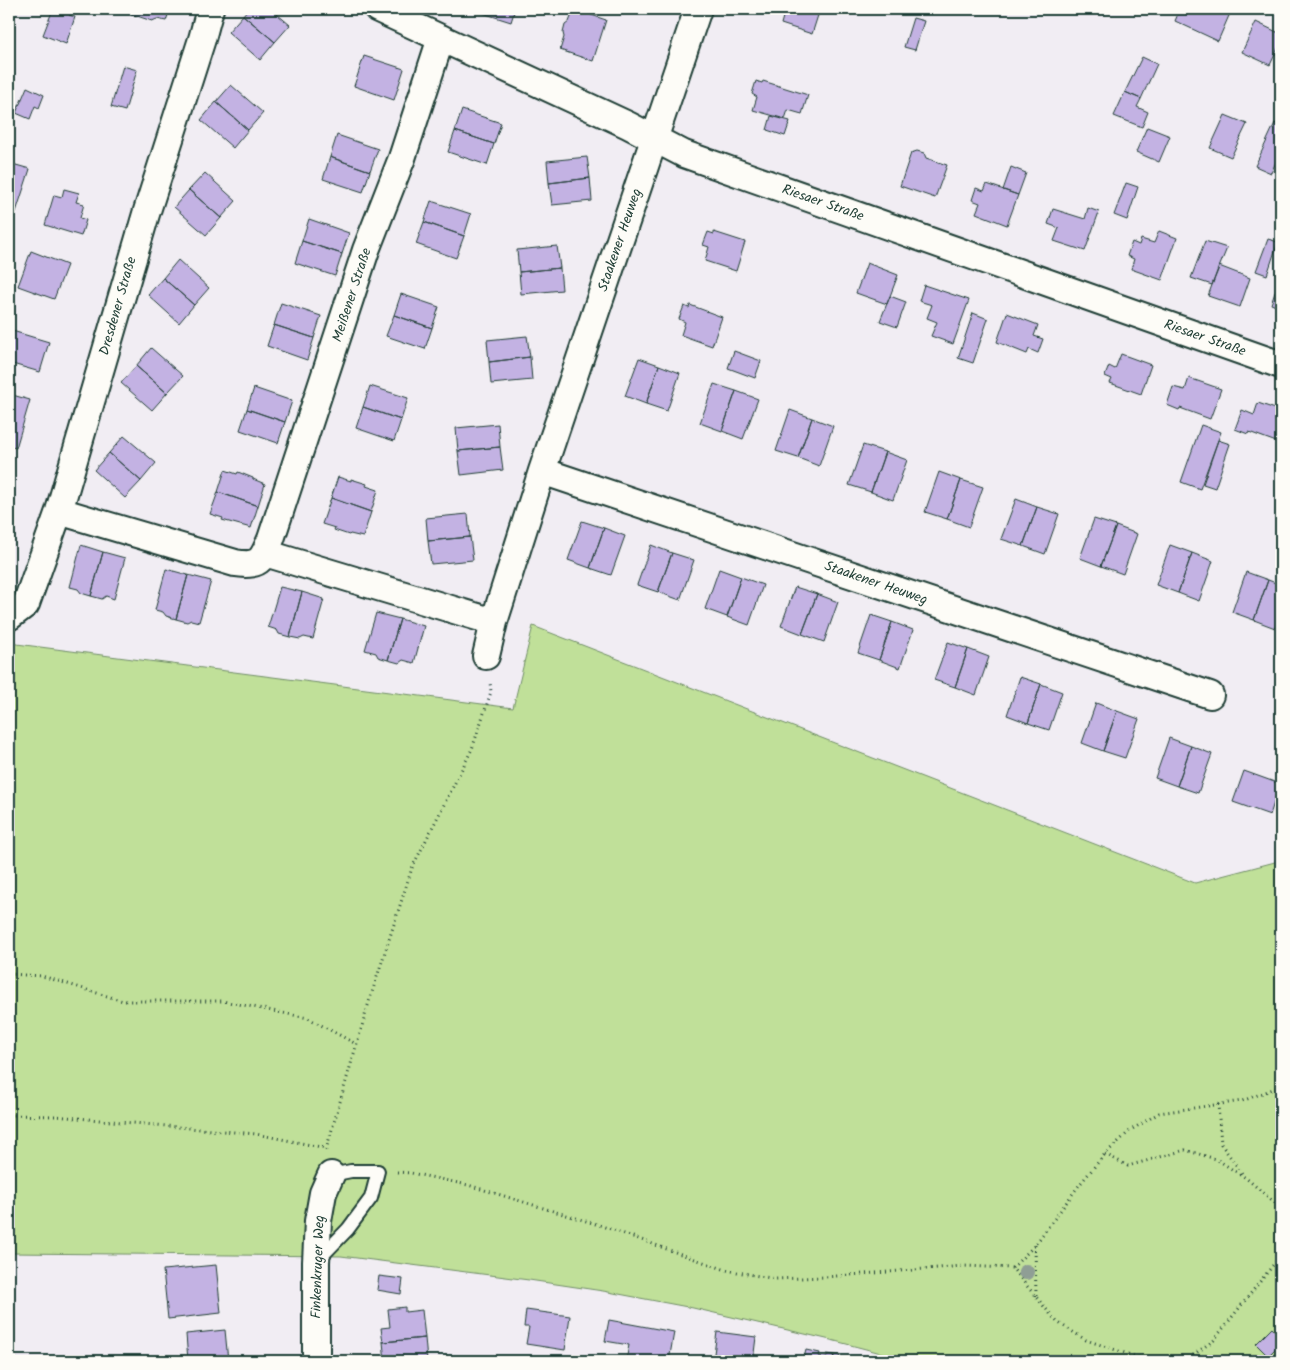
<svg xmlns="http://www.w3.org/2000/svg" width="1290" height="1370" font-family="Kalam,sans-serif">
	<rect width="100%" height="100%" fill="#f1edf3"/>
	<filter id="ink" filterUnits="userSpaceOnUse"><feTurbulence type="fractalNoise" baseFrequency=".02" numOctaves="2"/><feDisplacementMap in="SourceGraphic" scale="10" xChannelSelector="R" yChannelSelector="G"/><feConvolveMatrix kernelMatrix="1 2 1 2 8 2 1 2 1" color-interpolation-filters="sRGB"/></filter>
	<g filter="url(#ink)">
		<path fill="#c0e099" stroke="#708e66" d="M533 626 1195 883 1275 862 1281 848V1361H912L835 1341 693 1308 603 1291 529 1280 341 1256 9 1253V643L513 708Z"/>
		<path fill="#c3b2e3" stroke="#1f3d34" d="M53 9 58 10 59 9H72L69 15 75 17 66 44 43 35Z
			M125 9H170L166 21 157 19 152 21 131 14 129 10Z
			M248 9H271L290 25 275 42 243 15Z
			M473 9H515L511 22 473 10Z
			M574 9 606 20 593 61 560 50 564 37 563 33 565 25 569 22Z
			M782 9H820L812 34 781 24 785 10Z
			M1180 9H1227L1231 11 1218 41 1175 21Z
			M243 15 275 42 260 60 228 32Z
			M913 18 924 21 915 50 904 47Z
			M1256 22 1281 34V42L1270 65 1242 52Z
			M364 56 404 69 394 100 354 86Z
			M1142 57 1157 64 1141 99 1125 92Z
			M123 66 137 70 125 111 111 107Z
			M756 81 762 83 763 81 808 95 802 114 788 110 785 119 753 110 757 97 752 94Z
			M231 85 263 113 248 130 216 102Z
			M27 87 44 95 39 108 35 106 30 119 16 113Z
			M1125 92 1141 99 1137 107 1148 112 1142 127 1114 116Z
			M216 102 248 130 233 148 201 120Z
			M462 110 501 123 494 144 455 131Z
			M1225 115 1247 124 1231 157 1210 148Z
			M771 116 790 121 785 136 767 130Z
			M1275 123 1281 126V151L1271 173 1255 166Z
			M1147 127 1170 136 1159 162 1136 152Z
			M455 131 494 144 487 165 448 152Z
			M337 135 378 149 370 171 330 157Z
			M917 151 924 153 926 158 947 165 935 198 900 186 911 153Z
			M330 157 370 171 363 192 323 179Z
			M587 157 590 178 549 183 547 161Z
			M9 163 30 169 16 212 9 209V184L11 178 9 177Z
			M1011 167 1026 173 1018 195 1003 190Z
			M205 173 236 201 221 218 189 190Z
			M590 178 592 201 552 205 549 183Z
			M1126 183 1138 187 1127 220 1114 215Z
			M987 184 1018 195 1007 225 976 213 980 203 972 200 976 188 984 191Z
			M64 189 79 193 76 202 84 204 80 218 86 220 81 236 45 225 54 195 62 197Z
			M189 190 221 218 206 235 174 207Z
			M431 201 471 214 464 236 424 222Z
			M1088 208 1099 212 1085 251 1054 241 1059 228 1048 224 1053 209 1085 219Z
			M309 219 349 233 342 254 302 241Z
			M424 222 464 236 456 258 416 244Z
			M1159 231 1177 238 1162 280 1131 269 1134 259 1127 256 1132 242 1139 245 1141 239 1154 243Z
			M708 232 714 234V232L745 242 736 271 705 261 709 247 703 245Z
			M1268 239 1278 242 1267 275 1256 271Z
			M302 241 342 254 335 276 295 263Z
			M1205 241 1227 248 1212 285 1191 278Z
			M557 246 560 268 519 272 517 250Z
			M31 251 67 265 54 299 18 286Z
			M178 260 209 288 194 305 163 278Z
			M867 263 898 275 887 304 856 293Z
			M1219 266 1250 278 1240 307 1208 296Z
			M560 268 562 290 521 294 519 272Z
			M1281 275V308L1271 304Z
			M163 278 194 305 179 323 148 295Z
			M924 285 969 300 953 344 931 336 937 322 927 318 932 305 919 301Z
			M401 294 439 307 432 328 394 315Z
			M890 296 906 302 897 327 880 321Z
			M281 303 321 316 314 338 274 325Z
			M690 305 722 317 712 346 681 335 685 322 679 319 684 306 689 308Z
			M973 313 988 319 973 363 958 358Z
			M1007 313 1038 325 1034 336 1043 339 1038 353 1029 349 1027 354 997 342Z
			M394 315 432 328 425 349 386 336Z
			M274 325 314 338 307 360 267 346Z
			M9 330 49 342 40 372 9 363Z
			M527 336 530 357 489 362 487 340Z
			M151 348 183 376 167 393 136 366Z
			M734 351 761 361 755 378 728 368Z
			M1121 354 1151 365 1141 394 1110 383 1112 379 1105 376 1109 366 1115 369Z
			M530 357 532 380 491 384 489 362Z
			M639 358 659 365 646 404 625 396Z
			M659 365 680 373 667 411 646 404Z
			M136 366 167 393 152 410 121 383Z
			M1189 378 1221 389 1210 419 1180 408 1179 410 1167 405 1173 387 1185 390Z
			M714 384 736 391 722 431 700 423Z
			M370 386 408 398 401 420 363 407Z
			M254 388 292 401 285 422 247 409Z
			M736 391 758 399 743 439 722 431Z
			M9 394 30 400 16 448 9 446Z
			M1258 403 1281 411V436L1279 443 1249 432 1248 434 1235 429 1242 410 1254 415Z
			M363 407 401 420 394 441 356 428Z
			M247 409 285 422 278 443 240 430Z
			M790 410 812 418 798 458 776 451Z
			M812 418 833 426 819 466 798 458Z
			M498 424 500 447 458 451 456 428Z
			M1201 425 1221 432 1200 489 1181 482Z
			M124 436 156 463 141 481 109 453Z
			M1218 440 1230 444 1215 488 1203 484Z
			M863 445 885 452 871 492 849 485Z
			M500 447 503 470 461 475 458 451Z
			M885 452 907 460 893 500 871 492Z
			M109 453 141 481 125 498 94 470Z
			M225 470 237 474 238 472 253 478V479L265 484 258 506 218 492Z
			M939 472 961 480 947 519 925 512Z
			M338 477 351 481V479L367 484 366 486 378 490 371 512 331 498Z
			M961 480 983 487 969 527 947 519Z
			M218 492 258 506 251 528 222 520 223 518 210 514Z
			M331 498 371 512 363 537 350 534 349 535 334 530 335 528 322 524Z
			M1016 499 1037 507 1023 546 1001 539Z
			M1037 507 1059 514 1045 554 1023 546Z
			M468 514 470 537 428 541 426 518Z
			M1094 519 1116 526 1101 566 1080 558Z
			M582 521 604 528 590 568 568 560Z
			M1116 526 1137 534 1123 574 1101 566Z
			M604 528 625 536 611 575 590 568Z
			M470 537 473 560 431 564 428 541Z
			M81 545 103 552 91 596 81 593 78 589 70 587Z
			M651 545 672 553 658 592 637 585Z
			M1170 545 1192 553 1178 593 1156 585Z
			M103 552 125 558 114 599 106 596 102 599 91 596Z
			M672 553 694 560 680 600 658 592Z
			M1192 553 1213 561 1199 601 1178 593Z
			M166 569 188 575 176 619 166 616 163 612 155 610Z
			M719 569 741 577 727 617 705 609Z
			M1246 572 1268 580 1254 620 1232 612Z
			M188 575 211 581 199 622 191 620 187 622 176 619Z
			M741 577 763 585 749 625 727 617Z
			M1268 580 1281 585V610L1275 628 1254 620Z
			M280 587 302 592 290 637 279 634 277 630 268 627Z
			M795 587 817 594 802 634 781 626Z
			M302 592 324 599 313 639 304 637 300 639 290 637Z
			M817 594 838 602 824 642 802 634Z
			M376 613 400 619 388 660 378 657 376 653 365 650Z
			M871 615 892 622 879 660 858 653Z
			M400 619 424 626 414 663 403 660 399 663 388 660Z
			M892 622 913 630 900 668 879 660Z
			M948 642 968 649 955 687 934 680Z
			M968 649 989 657 976 695 955 687Z
			M1020 677 1041 684 1028 723 1007 715Z
			M1041 684 1062 692 1049 730 1028 723Z
			M1096 703 1117 711 1103 751 1082 743Z
			M1117 711 1139 719 1125 758 1103 751Z
			M1281 719V734L1276 733Z
			M1169 738 1191 746 1177 786 1155 778Z
			M1191 746 1212 754 1198 793 1177 786Z
			M1244 771 1280 784 1270 815 1233 802Z
			M216 1265 221 1313 168 1319 163 1270Z
			M379 1276 403 1279 401 1294 377 1290Z
			M405 1307V1312L422 1310 425 1338 383 1342 381 1328 390 1327 388 1309Z
			M526 1310 570 1316 565 1350 526 1344 529 1327H524Z
			M609 1320 674 1332 669 1361H626L629 1345 605 1341Z
			M1272 1328 1281 1337V1343L1268 1356 1256 1344Z
			M225 1330 228 1361H188L186 1334Z
			M717 1332 756 1337 753 1361H713Z
			M425 1338 427 1361H385L383 1342Z
			M806 1350 820 1353 819 1356 827 1357V1354L834 1355 833 1361H798L799 1357 804 1358Z
			M834 1355 840 1356 839 1360H847V1357L862 1360 861 1361H833Z"/>
		<g fill="none" stroke-linecap="round" stroke-linejoin="round">
			<g stroke="#1f3d34" stroke-width="16">
				<path id="lane" d="M318 1260 348 1229 371 1198 378 1171H351L331 1175"/>
			</g>
			<g stroke="#1f3d34" stroke-width="30">
				<path id="street" d="M378 9 628 125 684 154 1281 365
					M542 471 1210 695
					M59 511 235 563C260 567 262 560 271 539L366 250 402 158 441 38
					M265 553 494 622
					M9 617 26 604 59 511 146 214 202 39 210 9
					M486 656 494 622 542 471 698 9
					M316 1361V1262L318 1221 323 1193 331 1175"/>
			</g>
			<path stroke="#1f3d34" stroke-width="3" stroke-dasharray="1 4" stroke-linecap="butt" d="M9 974 42 976 123 1001H223L308 1018 356 1044
				M1218 1104 1221 1144 1244 1176
				M9 1115 55 1116 256 1134 326 1148
				M326 1150 369 1002 412 868 472 749 491 692 490 682
				M1105 1154 1128 1166 1185 1150 1216 1159 1246 1178 1281 1208
				M397 1172 411 1173 468 1185 599 1225 726 1270 776 1279 825 1277 963 1266 1012 1268 1057 1322 1086 1340 1143 1359 1164 1361
				M1035 1245 1036 1296
				M1012 1268 1035 1245 1080 1184 1105 1154 1131 1130 1159 1113 1242 1101 1281 1086
				M1185 1361 1214 1340 1281 1255"/>
			<use href="#lane" stroke="#fdfcf7" stroke-width="12"/>
			<use href="#street" stroke="#fdfcf7" stroke-width="26"/>
		</g>
		<circle fill="#8f9e95" cx="1026" cy="1272" r="8"/>
	</g>
	<g text-anchor="middle" dominant-baseline="central" stroke-width="4" stroke-linejoin="round" paint-order="stroke">
		<g font-size="14" fill="#1f3d34" stroke="#fdfcf7">
			<text transform="translate(823 203) rotate(19)">Riesaer Straße</text>
			<text transform="translate(620 240) rotate(-71)">Staakener Heuweg</text>
			<text transform="translate(352 295) rotate(-72)">Meißener Straße</text>
			<text transform="translate(118 306) rotate(-74)">Dresdener Straße</text>
			<text transform="translate(1205 338) rotate(19)">Riesaer Straße</text>
			<text transform="translate(876 583) rotate(19)">Staakener Heuweg</text>
			<text transform="translate(318 1267) rotate(-88)">Finkenkruger Weg</text>
		</g>
	</g>
	<rect width="1290" height="1370" fill="none" stroke="#fdfcf7" stroke-width="30"/>
	<rect x="15" y="15" width="1260" height="1340" fill="none" stroke="#1f3d34" stroke-width="2" filter="url(#ink)"/>
</svg>
